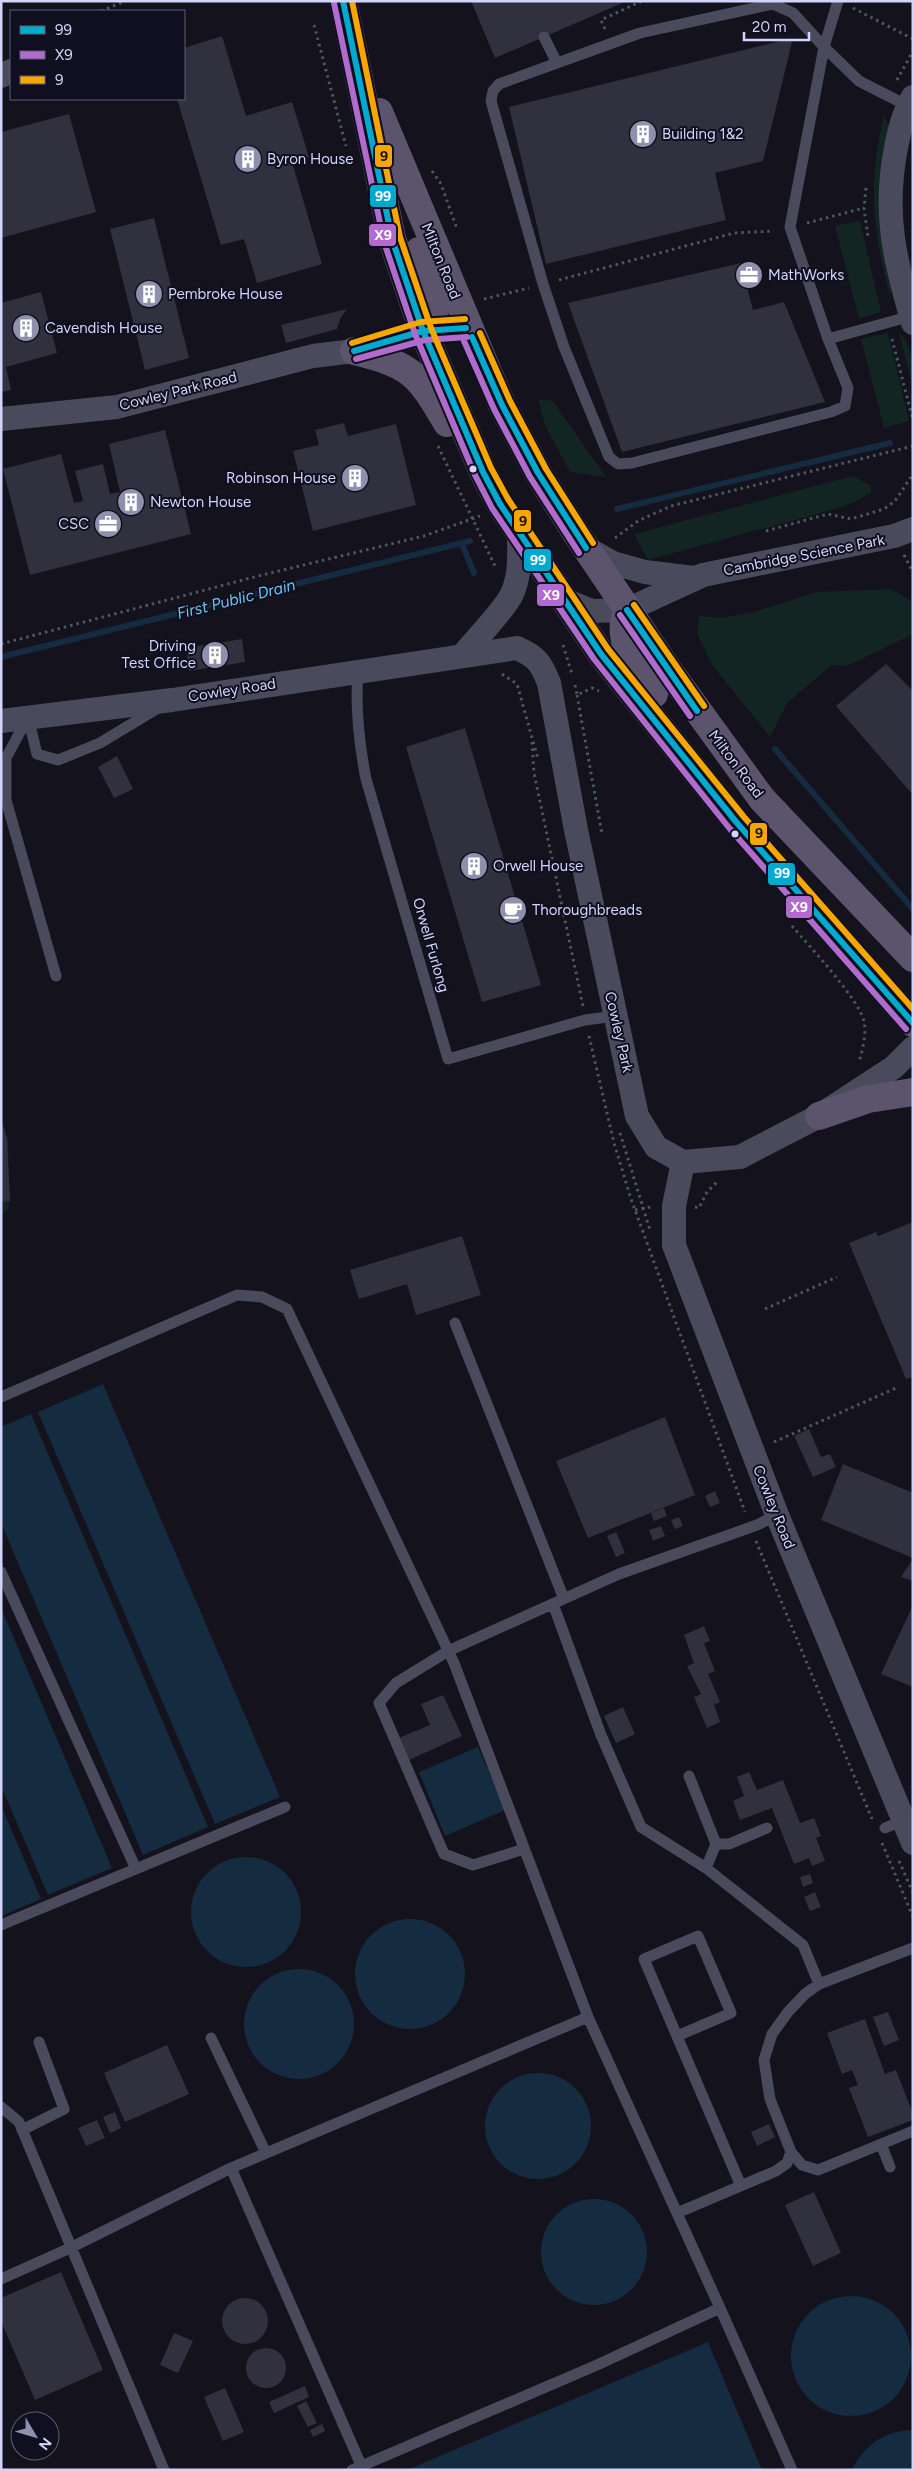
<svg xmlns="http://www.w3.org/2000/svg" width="914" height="2471" font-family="Figtree,sans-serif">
	<rect width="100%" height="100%" fill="#14121c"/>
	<path fill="#132523" d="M884 115 890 129 895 282 890 296C872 228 868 184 884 115Z
		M860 221 881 312 859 318 835 226Z
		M899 332C914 347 913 365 913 388Z
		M888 333 909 421 884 428 861 339Z
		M538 399 553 401 606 477 570 472 545 425Z
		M853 476 871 486V493L846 506 648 560 634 534Z
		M891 589 913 602V634L847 666 832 665 787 703 770 737 712 665 697 633 699 616 721 618 754 612 817 592Z
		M1 1117 8 1139 9 1210 1 1213Z"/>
	<path fill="#152b3f" d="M103 1384 280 1797 215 1824 38 1412Z
		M31 1414 208 1827 143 1855 1 1523V1427Z
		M1 1608 112 1868 48 1895 1 1786Z
		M478 1747 505 1810 445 1836 419 1772Z
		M1 1805 41 1899 1 1916Z
		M191 1912a55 55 0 1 1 110 0a55 55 0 1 1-110 0Z
		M355 1974a55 55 0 1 1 110 0a55 55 0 1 1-110 0Z
		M244 2024a55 55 0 1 1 110 0a55 55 0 1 1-110 0Z
		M485 2126a53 53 0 1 1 106 0a53 53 0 1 1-106 0Z
		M541 2252a53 53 0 1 1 106 0a53 53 0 1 1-106 0Z
		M791 2356a60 60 0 1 1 120 0a60 60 0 1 1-120 0Z
		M708 2342 762 2470H407Z
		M913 2430V2470H852C865 2444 884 2431 913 2430Z"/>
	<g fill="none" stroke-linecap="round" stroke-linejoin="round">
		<path stroke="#152b3f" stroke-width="6" d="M617 509 890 443
			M462 544 474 573
			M1 657 470 541
			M775 749 913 909"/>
	</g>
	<path fill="#31303e" d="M471 1H627L495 58Z
		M222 36 246 116 292 102 309 157 292 162 322 264 257 283 244 239 221 245 177 99H184V48Z
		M793 38 763 161 715 173 726 220 546 264 509 107Z
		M69 114 96 212 1 238V132Z
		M154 218 189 358 145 370 110 229Z
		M741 263 753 310 784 302 825 402 622 452 568 303Z
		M41 292 57 353 6 367 11 390 1 392V303Z
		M347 309 340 319 337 329 286 343 281 325Z
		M344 423 348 436 396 424 416 505 313 531 293 451 319 445 315 430Z
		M165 430 191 534 30 575 3 469 61 454 74 503 83 501 75 471 103 464 110 494 120 492 109 444Z
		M242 639 245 662 189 671 186 648Z
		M886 664 913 691V795L836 706Z
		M465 728 541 985 482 1002 406 747Z
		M117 756 133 789 114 798 98 767Z
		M2 1122 7 1139 10 1201 1 1202Z
		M913 1222V1377L906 1379 849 1243 876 1232 878 1236Z
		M462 1236 481 1295 416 1315 407 1284 359 1299 350 1270Z
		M665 1417 695 1495 588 1538 556 1461Z
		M809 1429 821 1457 830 1454 836 1467 813 1477 794 1436Z
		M843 1464 913 1493V1558L821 1520Z
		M715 1491 720 1503 710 1507 705 1496Z
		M664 1508 667 1516 654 1521 651 1513Z
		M679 1517 683 1526 675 1529 671 1520Z
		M661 1526 665 1536 653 1541 649 1530Z
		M616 1532 625 1553 616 1557 607 1536Z
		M913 1559V1581L901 1577Z
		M913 1605V1687L881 1674Z
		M704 1626 710 1641 704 1643 715 1671 708 1674 720 1702 714 1705 720 1722 707 1728 694 1697 701 1694 687 1666 694 1663 684 1635Z
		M443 1695 462 1736 409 1760 399 1738 430 1725 421 1704Z
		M623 1707 635 1734 616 1743 604 1716Z
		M749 1772 757 1790 783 1780 800 1823 814 1818 821 1836 816 1838 825 1861 812 1866 809 1858 794 1864 772 1808 740 1820 733 1801 744 1796 737 1777Z
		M810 1874 813 1883 803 1887 800 1877Z
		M815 1892 821 1907 810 1911 804 1897Z
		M888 2012 899 2040 884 2046 873 2017Z
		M865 2019 885 2074 896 2070 913 2114V2120L868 2137 849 2088 858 2085 852 2070 842 2074 827 2033Z
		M167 2045 189 2094 125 2122 104 2073Z
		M115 2112 121 2128 110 2133 103 2117Z
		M97 2120 105 2138 86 2146 78 2128Z
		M769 2124 775 2137 757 2146 751 2132Z
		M814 2192 841 2253 813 2266 785 2205Z
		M61 2272 103 2370 35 2400 1 2321V2298Z
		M222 2321a23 23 0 1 1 46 0a23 23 0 1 1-46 0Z
		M174 2333 193 2341 178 2373 160 2365Z
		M246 2368a20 20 0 1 1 40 0a20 20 0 1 1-40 0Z
		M305 2386 309 2397 274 2413 269 2402Z
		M225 2388 244 2432 223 2441 204 2397Z
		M306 2401 317 2423 308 2427 297 2406Z
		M322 2424 325 2431 313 2437 310 2430Z"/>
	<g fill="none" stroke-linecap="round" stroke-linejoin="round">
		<path stroke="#4a585f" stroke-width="3" stroke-dasharray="2.5 4" stroke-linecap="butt" d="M853 8 913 39
			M101 11 125 1
			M314 25 346 146
			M605 29 601 20 642 1
			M897 80 913 51
			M432 171 441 184 457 229
			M866 188 864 208 868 237
			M807 223 864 208
			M559 280 734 233 774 231
			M484 299 529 288
			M892 339 913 420
			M438 446 495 566
			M766 531 828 514 851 519 884 509 895 501 913 474
			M615 538 638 521 671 506 913 446
			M904 555 913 572
			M1 644 258 576 424 536 480 516
			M563 645 572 674
			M502 674 517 684 538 759
			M575 685 577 695 592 688 599 691
			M577 695 602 834
			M532 742 534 773 583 1006
			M792 926C810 947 858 998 864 1021 867 1035 862 1050 859 1063
			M589 1036 614 1143 631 1199 745 1512
			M620 1133 650 1230
			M695 1207 699 1208 707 1192 717 1182
			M635 1210 651 1207
			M765 1309 837 1277
			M774 1442 896 1388
			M756 1541 872 1819
			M882 1843 913 1917
			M899 1861 913 1893"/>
		<path stroke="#494a5b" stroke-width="11" d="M838 1 824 47 790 227 828 339 848 388 845 406 831 412 632 463 618 464 609 457 564 347 543 284 491 101 493 91 499 84 640 33 773 4 793 13 824 47 859 81 908 106
			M544 37 557 63
			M828 339 911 316
			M358 671C355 708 359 743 366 779L448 1059 585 1020 615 1016
			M28 717 37 754 58 760 100 743 158 708
			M27 719 6 758V800L56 976
			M455 1323 564 1599
			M1 1397 237 1295 262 1297 287 1309 454 1663 588 2017
			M1 1572 136 1869
			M553 1604 601 1735 641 1827 706 1868 803 1945 819 1984
			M689 1776 716 1844 706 1868
			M885 1828 907 1819
			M716 1844H729L767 1828
			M524 1849 473 1865 444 1854 379 1703 396 1683 448 1651 619 1574 757 1525 777 1515
			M1 1925 285 1807
			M677 2036 731 2013 698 1936 644 1959 741 2186
			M211 2038 266 2153
			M1 2107 19 2122 164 2470
			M22 2130 64 2109 39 2042
			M881 2144 890 2167
			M791 2152 802 2165 818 2170 913 2131
			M231 2168 361 2465
			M677 2213 776 2171 787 2163 791 2152 770 2099 764 2060 772 2034 788 2012 805 1994 819 1984 913 1948
			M1 2279 70 2248 231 2168 588 2017 720 2308 597 2365 352 2470
			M720 2308 792 2470"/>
		<path stroke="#494a5b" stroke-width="24" d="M1 76 11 71
			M913 97C904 112 899 131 896 148 883 214 895 261 913 323
			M1 419 117 407 313 356 354 351 423 331 468 328
			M586 548 613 563 645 572 694 578
			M565 600 592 611 627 610 703 575 894 536 913 529
			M463 655C475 640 505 609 512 594 521 574 519 553 519 532
			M1 721 172 700 517 648C537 657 541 663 549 683L576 830 637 1116 656 1147 683 1162 740 1157 819 1116 894 1067 913 1048
			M683 1162 674 1206V1245L777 1515 913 1843"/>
		<path stroke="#5b546c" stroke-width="28" d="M343 1 392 239 423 331 483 472 500 504 601 654 737 823 913 1023
			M379 112 502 405 538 473 576 533 667 668 762 799 913 958
			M419 251 434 300V316L423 331
			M354 351C411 365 418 373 447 423
			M627 610C615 641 637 669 654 694
			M819 1116 868 1099 913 1092"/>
		<g stroke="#100f1f" stroke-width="10">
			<path id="bus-1" d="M343 1 392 239 423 331 483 472 500 504 601 654 737 823 913 1023
				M472 337 502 405 538 473 586 548
				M354 351 423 331 466 328
				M627 610 697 711"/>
		</g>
		<g stroke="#100f1f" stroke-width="10">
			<path id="bus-2" d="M334 3 384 242 415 334 475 475 492 508 594 659 730 829 906 1029
				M464 341 494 409 530 477 579 553
				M356 359 425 340 467 337
				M620 615 690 716"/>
		</g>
		<g stroke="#100f1f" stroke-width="10">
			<path id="bus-3" d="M352 1 400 237 431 328 491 468 508 499 608 649 744 817 913 1009
				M480 333 510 401 546 469 593 543
				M352 343 421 322 465 319
				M634 605 704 706"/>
		</g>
		<use href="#bus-1" stroke="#00a9ce" stroke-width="6"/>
		<use href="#bus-2" stroke="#b06ccc" stroke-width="6"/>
		<use href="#bus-3" stroke="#f7a600" stroke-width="6"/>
	</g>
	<defs>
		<g id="building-disc" transform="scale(1.4375)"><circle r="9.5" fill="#9090ac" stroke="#100f1f"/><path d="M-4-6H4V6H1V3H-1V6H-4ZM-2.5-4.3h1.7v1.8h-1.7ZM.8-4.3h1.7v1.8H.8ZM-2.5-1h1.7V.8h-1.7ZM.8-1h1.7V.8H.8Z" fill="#fff"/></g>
		<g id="office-disc" transform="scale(1.4375)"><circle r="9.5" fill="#9090ac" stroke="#100f1f"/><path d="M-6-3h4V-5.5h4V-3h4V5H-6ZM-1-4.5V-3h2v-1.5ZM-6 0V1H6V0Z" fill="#fff"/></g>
		<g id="cafe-disc" transform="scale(1.4375)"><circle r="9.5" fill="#9090ac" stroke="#100f1f"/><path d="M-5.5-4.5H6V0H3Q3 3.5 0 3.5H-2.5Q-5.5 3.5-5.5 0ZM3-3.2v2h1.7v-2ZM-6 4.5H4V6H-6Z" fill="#fff"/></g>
	</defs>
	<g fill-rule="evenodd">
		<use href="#building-disc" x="643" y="134"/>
		<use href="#building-disc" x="248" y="159"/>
		<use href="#office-disc" x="749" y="275"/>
		<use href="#building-disc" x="149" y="294"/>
		<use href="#building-disc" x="26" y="328"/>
		<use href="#building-disc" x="355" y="478"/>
		<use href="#building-disc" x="131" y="502"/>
		<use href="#office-disc" x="108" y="524"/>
		<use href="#building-disc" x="215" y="655"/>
		<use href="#building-disc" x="474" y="866"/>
		<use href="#cafe-disc" x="513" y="910"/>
	</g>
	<g fill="#d2d4fa" stroke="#100f1f" stroke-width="2">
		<circle cx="473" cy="469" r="4.5"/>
		<circle cx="735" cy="834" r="4.5"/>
	</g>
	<g text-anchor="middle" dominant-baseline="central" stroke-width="4" stroke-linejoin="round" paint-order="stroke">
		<g font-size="15" fill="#d2d4fa" stroke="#100f1f" text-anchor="start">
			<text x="662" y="134">Building 1&amp;2</text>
			<text x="267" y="159">Byron House</text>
			<text x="768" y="275">MathWorks</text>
			<text x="168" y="294">Pembroke House</text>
			<text x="45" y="328">Cavendish House</text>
			<text x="336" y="478" text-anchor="end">Robinson House</text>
			<text x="150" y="502">Newton House</text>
			<text x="89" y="524" text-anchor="end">CSC</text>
			<text x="196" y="646" text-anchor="end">Driving<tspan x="196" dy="17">Test Office</tspan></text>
			<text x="493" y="866">Orwell House</text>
			<text x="532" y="910">Thoroughbreads</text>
		</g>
		<g font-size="15" fill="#d2d4fa" stroke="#100f1f">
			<text transform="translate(441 261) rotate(68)">Milton Road</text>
			<text transform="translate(178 391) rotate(-14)">Cowley Park Road</text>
			<text transform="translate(804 555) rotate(-11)">Cambridge Science Park</text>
			<text transform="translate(232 690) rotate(-9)">Cowley Road</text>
			<text transform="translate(736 764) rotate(53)">Milton Road</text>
			<text transform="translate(431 945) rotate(74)">Orwell Furlong</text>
			<text transform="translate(619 1032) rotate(77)">Cowley Park</text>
			<text transform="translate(774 1507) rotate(68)">Cowley Road</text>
		</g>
		<g font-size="16" font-style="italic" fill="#6dc4ed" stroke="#100f1f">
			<text transform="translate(236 599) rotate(-14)">First Public Drain</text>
		</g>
	</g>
	<g stroke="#100f1f" stroke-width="2">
		<rect x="374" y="144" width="19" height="24" rx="5" fill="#f7a600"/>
		<rect x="369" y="184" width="28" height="24" rx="5" fill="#00a9ce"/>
		<rect x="368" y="223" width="29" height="24" rx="5" fill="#b06ccc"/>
		<rect x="513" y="509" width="19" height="24" rx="5" fill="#f7a600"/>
		<rect x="523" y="548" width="29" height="24" rx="5" fill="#00a9ce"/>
		<rect x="536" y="583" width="29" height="24" rx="5" fill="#b06ccc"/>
		<rect x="749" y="822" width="19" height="24" rx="5" fill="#f7a600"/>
		<rect x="767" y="862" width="29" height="24" rx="5" fill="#00a9ce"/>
		<rect x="785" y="895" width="28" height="24" rx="5" fill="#b06ccc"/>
	</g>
	<g font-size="14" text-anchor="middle" font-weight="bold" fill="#fff">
		<text x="383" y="201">99</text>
		<text x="383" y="240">X9</text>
		<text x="538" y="565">99</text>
		<text x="551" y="600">X9</text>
		<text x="782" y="878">99</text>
		<text x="799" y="912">X9</text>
	</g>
	<g font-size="14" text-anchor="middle" font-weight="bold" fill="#111">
		<text x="384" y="161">9</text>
		<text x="523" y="526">9</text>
		<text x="759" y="838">9</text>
	</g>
	<rect width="914" height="2471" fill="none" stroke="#d2d4fa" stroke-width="5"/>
	<rect x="10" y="10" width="175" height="90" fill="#100f1f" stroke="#5e5e77"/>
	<rect x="20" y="26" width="25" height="8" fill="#00a9ce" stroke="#5e5e77"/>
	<text x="55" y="35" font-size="15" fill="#d2d4fa">99</text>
	<rect x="20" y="51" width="25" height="8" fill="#b06ccc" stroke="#5e5e77"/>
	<text x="55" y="60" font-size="15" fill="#d2d4fa">X9</text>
	<rect x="20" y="76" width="25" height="8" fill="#f7a600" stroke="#5e5e77"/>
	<text x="55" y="85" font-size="15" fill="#d2d4fa">9</text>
	<g transform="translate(35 2436) rotate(128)"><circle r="24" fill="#100f1f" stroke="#5e5e77"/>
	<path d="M0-4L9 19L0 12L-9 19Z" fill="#9090ac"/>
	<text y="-8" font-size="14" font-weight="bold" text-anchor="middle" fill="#d2d4fa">N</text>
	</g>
	<path d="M744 32v8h65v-8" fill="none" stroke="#d2d4fa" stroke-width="2.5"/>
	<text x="752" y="32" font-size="15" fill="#d2d4fa" stroke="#100f1f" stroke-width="4" paint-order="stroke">20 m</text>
</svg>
